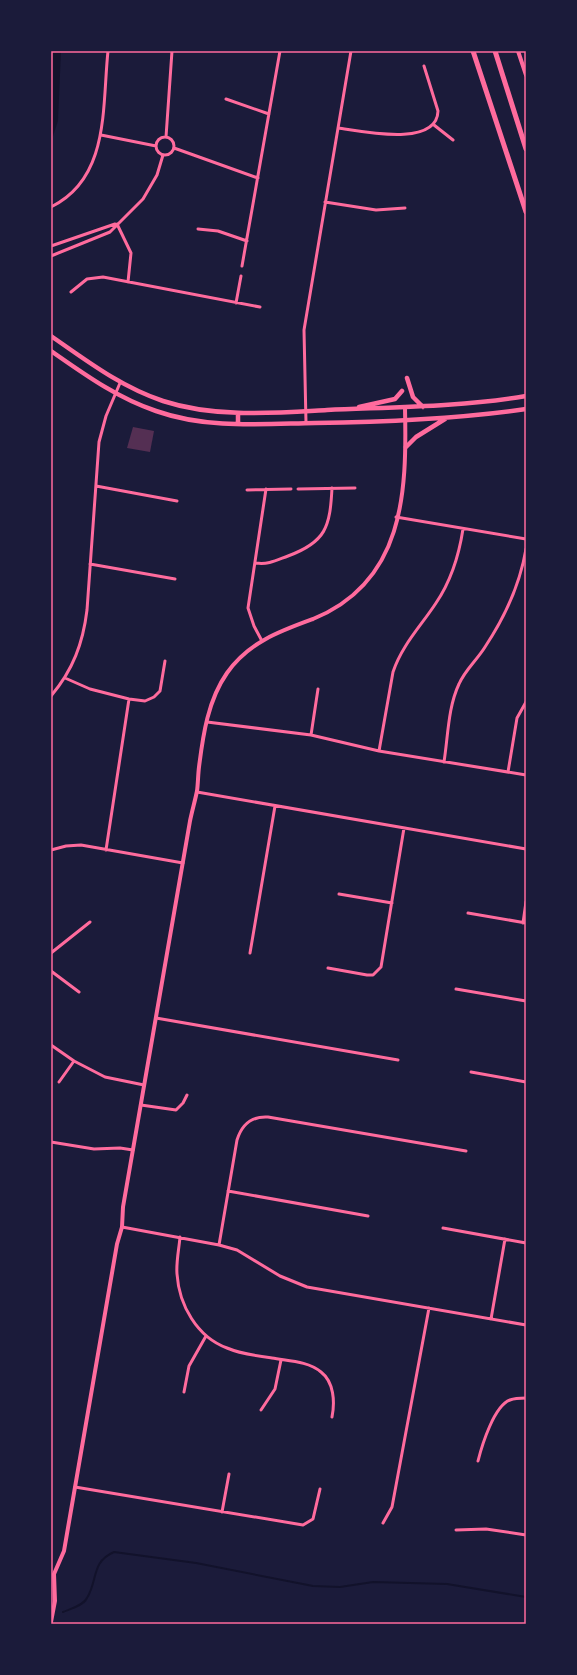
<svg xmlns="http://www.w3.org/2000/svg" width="577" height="1675" font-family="'Source Sans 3',sans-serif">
	<rect width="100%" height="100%" fill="#1b1b3a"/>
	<path fill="#12122b" d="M51 51H61L58 121 51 142Z"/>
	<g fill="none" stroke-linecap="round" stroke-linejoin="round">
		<path stroke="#12122b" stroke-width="2" d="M63 1612C70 1609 83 1606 87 1598 98 1580 91 1562 114 1552L196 1563 313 1586 340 1587 373 1582 447 1584 526 1597"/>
	</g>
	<path fill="#542f53" d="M133 427 154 431 150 452 127 448Z"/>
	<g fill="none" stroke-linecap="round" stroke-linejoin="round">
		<path stroke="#ff6b9d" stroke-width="3" d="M226 99 269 114
			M434 125 453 140
			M338 128C361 131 437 148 438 111L424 66
			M101 135 156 146
			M166 137 172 51
			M156 146a9 9 0 1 1 18 0a9 9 0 1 1-18 0Z
			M174 148 258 178
			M325 202 376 210 405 208
			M51 207C110 178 102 107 108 51
			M117 224 131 253 128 282
			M198 229 218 231 247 241
			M51 246 115 224
			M51 256 110 232 143 199 157 175 163 155
			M242 266 280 51
			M71 292 87 279 103 277 260 307
			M236 303 241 276
			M306 423 304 330 351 51
			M96 486 177 501
			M298 489 355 488
			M247 490 291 489
			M396 517 526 539
			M256 563C268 565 277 560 288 556 326 542 330 527 332 488
			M90 564 175 579
			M262 641 254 626 248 608 266 489
			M65 678 90 689 129 699 145 701 154 697 160 691 165 661
			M51 696C73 670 83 643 87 610L99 442 106 416 120 383
			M207 722 311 735 379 751 526 775
			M311 735 318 689
			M379 751 393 672C402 645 421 626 436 603 451 581 459 555 463 529
			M444 762C448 737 448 707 459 684 465 670 477 660 485 647 505 617 520 584 526 549
			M508 772 517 718 526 702
			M197 792 526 849
			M51 850 66 846 81 845 183 863
			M106 850 129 699
			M339 894 392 903
			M468 913 526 923
			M523 923 526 902
			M51 953 90 922
			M250 953 275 806
			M328 968 367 975H373L381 967 404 828
			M51 971 79 992
			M456 989 526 1001
			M156 1018 398 1060
			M51 1045 74 1061 105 1077 144 1085
			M471 1072 526 1082
			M59 1082 74 1061
			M141 1105 176 1110 183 1103 187 1095
			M51 1142 94 1149 120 1148 133 1150
			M228 1191 368 1216
			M122 1227 219 1245 237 1250 280 1276 307 1287 526 1325
			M443 1228 526 1243
			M180 1237C179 1249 176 1262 177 1274 179 1305 197 1337 227 1348 241 1354 257 1356 272 1358 288 1361 308 1361 321 1372 334 1382 335 1402 332 1417
			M219 1245 237 1140C242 1124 252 1116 268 1117L466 1151
			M491 1319 505 1239
			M184 1392 189 1366 206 1336
			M261 1410 275 1389 281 1360
			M478 1461C482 1445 494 1406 510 1400 515 1398 521 1398 526 1398
			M75 1487 303 1525 313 1519 320 1489
			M222 1512 229 1474
			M383 1523 392 1507 429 1308
			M456 1530 486 1529 526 1535"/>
		<path stroke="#ff6b9d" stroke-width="4" d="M518 51 526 75
			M51 1622 55 1601 54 1574 64 1551 117 1244 122 1227 123 1207 190 821C192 811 195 801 197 791 198 784 198 775 199 767 203 735 208 700 227 673 249 642 280 631 313 619 404 582 407 493 405 408"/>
		<path stroke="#ff6b9d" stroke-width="4.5" d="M51 336C87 361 121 387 163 401 215 418 273 413 327 410 394 407 460 407 526 396
			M51 351C84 374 117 398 156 411 207 429 261 424 315 423 386 422 456 419 526 409
			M407 378 413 397 423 407
			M359 407 395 399 402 391
			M238 413V424
			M406 447 416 437 445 419"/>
		<path stroke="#ff6b9d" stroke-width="5" d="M473 51 526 212
			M495 51 526 149"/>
	</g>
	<rect width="577" height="1675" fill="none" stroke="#1b1b3a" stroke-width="104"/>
	<rect x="52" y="52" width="473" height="1571" fill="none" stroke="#ff6b9d" stroke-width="1.5"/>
</svg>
